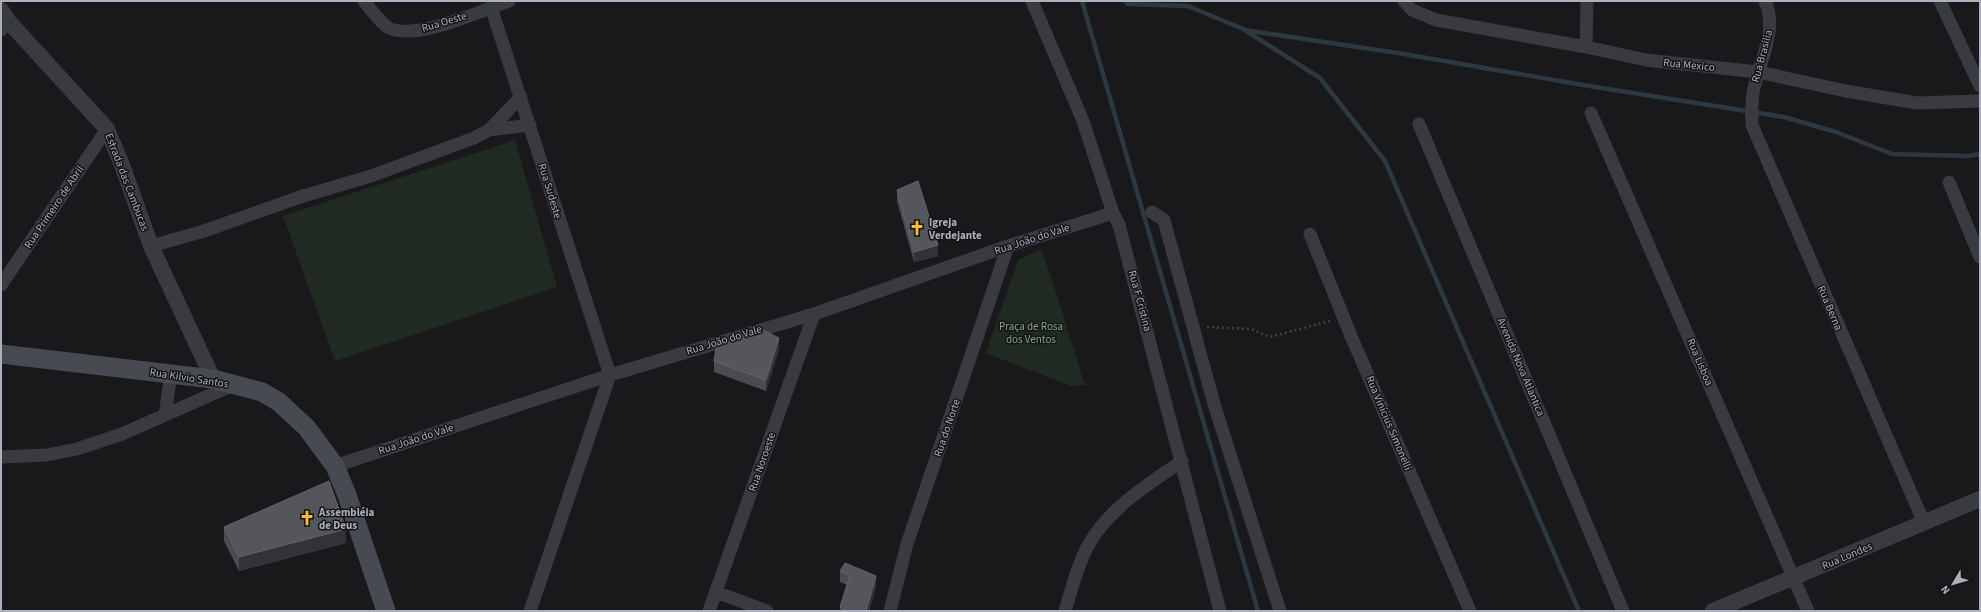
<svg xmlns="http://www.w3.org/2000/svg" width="1981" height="612" font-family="'Source Sans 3',sans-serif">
	<rect width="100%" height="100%" fill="#19191b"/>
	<path fill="#212a22" d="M515 140 557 287 335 361 283 216Z
		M1041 249 1051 277 1085 385 1071 386 986 353 1018 260Z"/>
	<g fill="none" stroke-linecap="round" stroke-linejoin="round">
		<path stroke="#2e3840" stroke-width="4.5" d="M1082 1 1258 611
			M1125 1 1128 4 1188 6 1243 29 1320 78 1385 161 1579 611
			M1244 30 1398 53 1583 85 1784 117 1836 132 1892 154 1969 156 1980 154"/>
		<path stroke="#404248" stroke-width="2.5" stroke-dasharray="2 3" stroke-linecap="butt" d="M1207 327 1251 329 1270 337 1330 321"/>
		<path stroke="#3a3b41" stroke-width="13" d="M364 1C371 9 380 23 389 28 416 41 481 11 509 1
			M1032 1 1083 121 1113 213 1119 225 1220 611
			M1404 1 1412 10 1436 20 1586 47 1646 60 1758 72 1846 91 1917 103 1980 101
			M1765 1C1778 30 1760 60 1754 88 1751 100 1752 113 1752 125L1924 523
			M1940 1 1980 86
			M491 7 610 375 530 611
			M1 30 9 22
			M1586 47 1587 1
			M1591 113 1808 611
			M1419 124 1623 611
			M489 130 530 125
			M1949 182 1980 257
			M1152 212 1164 220 1214 404 1280 611
			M1310 234 1351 336 1470 611
			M151 246 204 231 300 197 371 176 474 138 489 130 521 97
			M1 285 107 129
			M165 415 171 374
			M1 457 47 455 77 449 122 434 233 385
			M335 466 610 375 814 314 1008 246 1113 213
			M716 592 767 611
			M709 611 814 314
			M890 611 907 544 1008 246
			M1065 611C1072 589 1077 565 1089 544 1109 508 1149 484 1182 461"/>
		<path stroke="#3a3b41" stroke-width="16" d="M1 10 9 22 107 129 122 165 151 246 213 379
			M1713 611 1980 499"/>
		<path stroke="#484a51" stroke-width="19" d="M1 354 213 379 262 392 279 402 307 428 335 466 347 495 386 611"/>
	</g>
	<path fill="#4a4c50" d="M897 190 938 256 914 262 897 201Z
		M779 349 766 391 714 372V361Z
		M224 527 346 543 239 571 224 541Z
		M840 571 876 586 869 611H840V607L847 585 840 582Z"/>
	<path fill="#323336" d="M938 245V256L914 262V252Z
		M779 338V349L766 391V380Z
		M346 529V543L239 571V557Z
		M876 576V586L869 611H866Z"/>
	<path fill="#55565c" stroke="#62646b" d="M918 181 938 245 914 252 897 190Z
		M763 330 779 338 766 380 714 361 717 343Z
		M329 481 346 529 239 557 224 527Z
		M845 563 876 576 866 611H847L840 607 850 575 840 571Z"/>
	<defs>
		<g id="church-bare" transform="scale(1.2)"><path d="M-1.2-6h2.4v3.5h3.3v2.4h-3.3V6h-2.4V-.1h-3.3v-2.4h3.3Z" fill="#fabc32" stroke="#141416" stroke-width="2.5" paint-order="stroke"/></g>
	</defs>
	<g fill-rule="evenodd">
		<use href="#church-bare" x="917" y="228"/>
		<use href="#church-bare" x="307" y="518"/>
	</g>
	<g text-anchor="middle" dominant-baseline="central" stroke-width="3" stroke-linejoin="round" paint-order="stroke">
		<g font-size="11" fill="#abb0bc" stroke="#141416">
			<text transform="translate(444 22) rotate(-17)">Rua Oeste</text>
			<text transform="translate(1762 56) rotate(-75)">Rua Brasilia</text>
			<text transform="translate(1689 65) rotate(6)">Rua Mexico</text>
			<text transform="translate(127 182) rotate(69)">Estrada das Cambucas</text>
			<text transform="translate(550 191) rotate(73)">Rua Sudeste</text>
			<text transform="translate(54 207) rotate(-56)">Rua Primeiro de Abril</text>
			<text transform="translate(1032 239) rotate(-18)">Rua João do Vale</text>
			<text transform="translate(1140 301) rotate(75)">Rua F Cristina</text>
			<text transform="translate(1830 308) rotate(67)">Rua Berna</text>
			<text transform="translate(724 340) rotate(-17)">Rua João do Vale</text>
			<text transform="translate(1700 362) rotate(67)">Rua Lisboa</text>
			<text transform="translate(1521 367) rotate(67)">Avenida Nova Atlantica</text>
			<text transform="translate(189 378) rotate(9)">Rua Kilvio Santos</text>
			<text transform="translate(1389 423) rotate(67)">Rua Vinícius Simonelli</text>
			<text transform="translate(947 428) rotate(-71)">Rua do Norte</text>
			<text transform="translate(416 439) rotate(-18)">Rua João do Vale</text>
			<text transform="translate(762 462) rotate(-71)">Rua Noroeste</text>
			<text transform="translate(1847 556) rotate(-23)">Rua Londes</text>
		</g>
		<g font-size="11" font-weight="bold" fill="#abb0bc" stroke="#141416" text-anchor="start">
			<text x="929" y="222">Igreja<tspan x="929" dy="13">Verdejante</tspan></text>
			<text x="319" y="512">Assembléia<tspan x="319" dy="13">de Deus</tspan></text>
		</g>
		<g font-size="11" fill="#81a785" stroke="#141416">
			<text x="1031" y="326">Praça de Rosa<tspan x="1031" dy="13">dos Ventos</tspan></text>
		</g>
	</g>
	<rect width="1981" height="612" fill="none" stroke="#abb0bc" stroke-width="4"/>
	<g transform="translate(1953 584) rotate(232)" stroke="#141416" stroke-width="3" paint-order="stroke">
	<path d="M0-3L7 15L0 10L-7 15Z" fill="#abb0bc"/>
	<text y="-6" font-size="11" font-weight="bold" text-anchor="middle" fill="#abb0bc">N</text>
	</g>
</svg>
